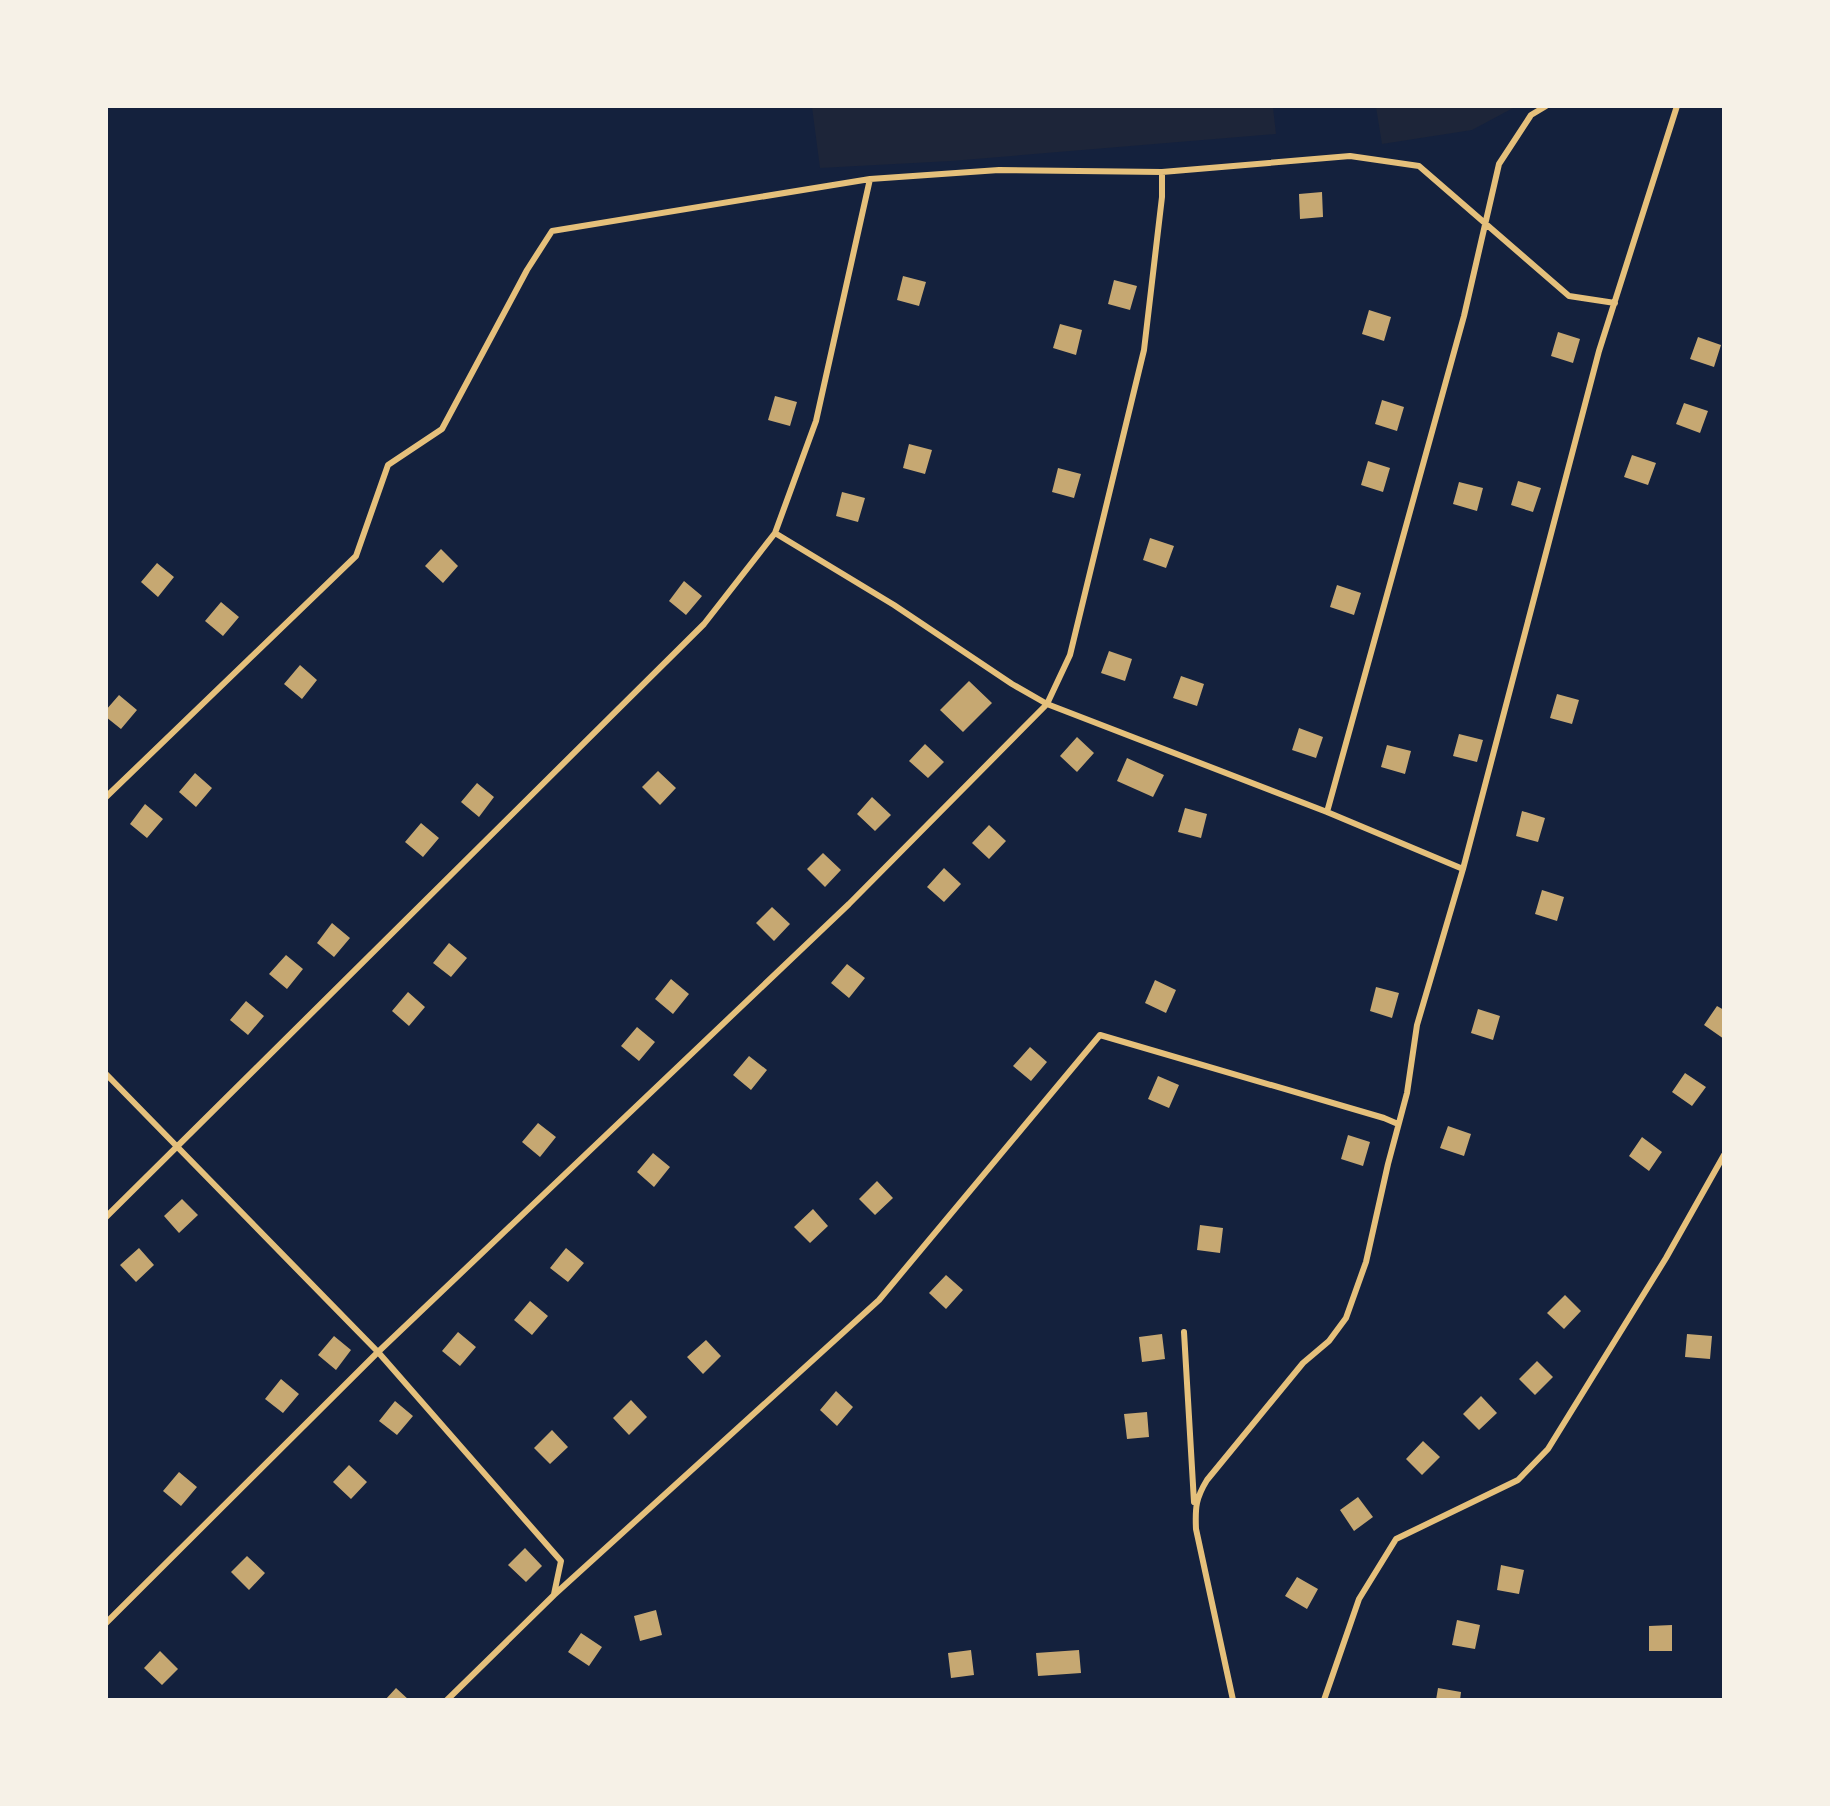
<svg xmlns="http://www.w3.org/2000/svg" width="1830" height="1806" font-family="Lato,sans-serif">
	<rect width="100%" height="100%" fill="#14213d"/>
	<path fill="#1d2539" d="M812 107H1273L1276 134 951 161 820 168Z
		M1376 107V106L1515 107 1472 130 1382 144Z"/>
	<path fill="#c6a872" d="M1322 192 1323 217 1300 219 1299 194Z
		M903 276 926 282 919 306 897 300Z
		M1114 280 1137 286 1130 310 1108 304Z
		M1369 310 1391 317 1384 341 1362 334Z
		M1060 324 1082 330 1076 355 1053 348Z
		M1558 332 1580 339 1573 363 1551 356Z
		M1698 337 1721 345 1714 367 1690 359Z
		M775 396 797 402 790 426 768 420Z
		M1382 400 1404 407 1397 431 1375 424Z
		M1684 403 1708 411 1700 433 1676 424Z
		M909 444 932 450 925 474 903 468Z
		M1632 455 1656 463 1648 485 1624 477Z
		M1368 461 1390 468 1383 492 1361 485Z
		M1058 468 1081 474 1074 498 1052 492Z
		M1518 481 1541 488 1533 512 1511 505Z
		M1459 482 1483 488 1477 511 1453 504Z
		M842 492 865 498 858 522 836 516Z
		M1150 538 1174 546 1166 568 1143 560Z
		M441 549 458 566 443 583 425 566Z
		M157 563 174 577 158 597 141 582Z
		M684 581 702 596 686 615 669 601Z
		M1337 585 1361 593 1354 615 1330 607Z
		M221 602 239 617 223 636 205 621Z
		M1109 651 1132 659 1125 681 1101 673Z
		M300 665 317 680 302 699 284 684Z
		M1181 676 1204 684 1197 706 1173 698Z
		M969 681 992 703 963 732 940 710Z
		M1557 694 1579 700 1572 724 1550 718Z
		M119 695 137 710 121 729 106 717V710Z
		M1299 728 1323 737 1316 758 1292 750Z
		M1459 734 1483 740 1477 762 1453 756Z
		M1077 737 1094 753 1077 772 1060 756Z
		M925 744 944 762 928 778 909 761Z
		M1387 745 1411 751 1405 774 1381 767Z
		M1127 758 1164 775 1153 797 1117 781Z
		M658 771 676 788 660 805 642 787Z
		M195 773 212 788 196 807 179 792Z
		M477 783 494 797 479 817 461 802Z
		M872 797 891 815 875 831 857 814Z
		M145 804 163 819 147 838 130 824Z
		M1185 808 1207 814 1201 838 1178 832Z
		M1522 811 1545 818 1538 842 1516 836Z
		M421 823 439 838 423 857 405 842Z
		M989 825 1006 841 989 859 972 843Z
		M823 853 841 870 825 887 807 869Z
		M944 868 961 884 944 902 927 887Z
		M1542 890 1564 897 1557 921 1535 914Z
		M772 907 790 924 774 941 756 923Z
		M332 923 350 938 334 957 317 943Z
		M449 943 467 958 451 977 433 963Z
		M286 955 303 969 287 989 269 974Z
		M847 964 865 978 849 998 831 983Z
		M671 979 689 994 673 1014 655 999Z
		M1155 980 1176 990 1166 1013 1145 1003Z
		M1376 987 1399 993 1392 1018 1370 1011Z
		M408 992 425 1007 409 1026 392 1011Z
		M246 1001 264 1016 248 1035 230 1020Z
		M1717 1006 1724 1010V1039L1704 1025Z
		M1478 1009 1500 1016 1493 1040 1471 1033Z
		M637 1027 655 1042 639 1061 621 1046Z
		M1030 1047 1047 1062 1031 1081 1013 1066Z
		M749 1056 767 1070 751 1090 733 1075Z
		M1685 1073 1706 1087 1692 1106 1672 1092Z
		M1158 1076 1179 1085 1169 1108 1148 1099Z
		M538 1123 556 1137 540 1157 522 1142Z
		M1448 1126 1471 1134 1464 1156 1440 1148Z
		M1348 1135 1370 1142 1363 1166 1341 1159Z
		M1642 1137 1662 1152 1649 1171 1629 1156Z
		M653 1153 670 1167 654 1187 637 1172Z
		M877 1181 893 1198 875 1215 859 1199Z
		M182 1199 198 1215 179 1233 164 1216Z
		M813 1209 828 1226 810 1243 794 1227Z
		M1200 1225 1223 1228 1220 1253 1197 1250Z
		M139 1248 154 1265 136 1282 120 1265Z
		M566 1248 584 1263 568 1282 550 1268Z
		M946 1275 963 1290 946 1309 929 1293Z
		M1565 1295 1581 1311 1564 1329 1547 1313Z
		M530 1301 548 1316 532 1335 514 1320Z
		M458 1332 476 1347 460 1366 442 1351Z
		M1162 1334 1165 1359 1142 1362 1139 1337Z
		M1687 1334 1712 1336 1710 1359 1685 1357Z
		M334 1336 351 1350 336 1370 318 1355Z
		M706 1340 721 1356 703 1374 687 1357Z
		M1537 1361 1553 1377 1535 1395 1519 1379Z
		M281 1379 299 1394 283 1413 265 1399Z
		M836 1391 853 1407 837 1426 820 1410Z
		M1481 1396 1497 1413 1479 1430 1463 1414Z
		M631 1400 647 1417 629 1435 613 1418Z
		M395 1401 413 1416 397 1435 379 1421Z
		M1147 1412 1149 1437 1127 1439 1124 1414Z
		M552 1430 568 1447 550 1464 534 1448Z
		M1423 1441 1440 1457 1422 1475 1406 1459Z
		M349 1465 367 1482 351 1499 333 1482Z
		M179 1472 197 1487 181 1506 163 1491Z
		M1358 1497 1373 1517 1354 1531 1340 1510Z
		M525 1548 542 1566 526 1582 508 1565Z
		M247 1556 265 1573 249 1590 231 1572Z
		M1501 1565 1524 1570 1519 1594 1497 1590Z
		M1297 1577 1318 1589 1307 1609 1285 1596Z
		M656 1610 662 1635 640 1641 634 1616Z
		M1457 1620 1480 1625 1475 1649 1452 1645Z
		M1672 1625V1651H1649V1626Z
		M581 1633 602 1647 589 1666 568 1652Z
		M971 1650 974 1675 951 1678 948 1653Z
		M1079 1650 1081 1673 1038 1676 1036 1653Z
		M160 1651 178 1669 162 1685 144 1668Z
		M396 1688 409 1700H385Z
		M1438 1688 1461 1692 1460 1700H1436Z"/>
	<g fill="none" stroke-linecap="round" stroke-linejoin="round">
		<path stroke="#e5c07b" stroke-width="6" d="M775 533 894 605 1012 684 1047 704 1327 812 1463 869
			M106 797 356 556 388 465 442 429 527 270 552 231 870 179
			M1327 812 1464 316 1499 164 1531 115 1546 106
			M106 1074 378 1352 561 1561 554 1594
			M106 1217 704 624 775 533 816 421 870 179 999 170 1162 172 1350 156 1419 166 1569 296 1615 303
			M1184 1332 1194 1502
			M106 1623 378 1352 849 904 1047 704 1070 655 1144 350 1162 197V172
			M447 1700 554 1595 879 1300 1100 1035 1384 1118 1398 1124
			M1233 1700 1196 1529C1195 1507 1196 1498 1207 1480L1303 1363 1329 1341 1346 1318 1366 1262 1388 1164 1407 1093 1417 1025 1463 869 1599 351 1677 106
			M1324 1700 1359 1599 1396 1539 1518 1480 1548 1449 1666 1258 1724 1155"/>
	</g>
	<rect width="1830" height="1806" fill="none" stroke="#f6f1e7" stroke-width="216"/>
</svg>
